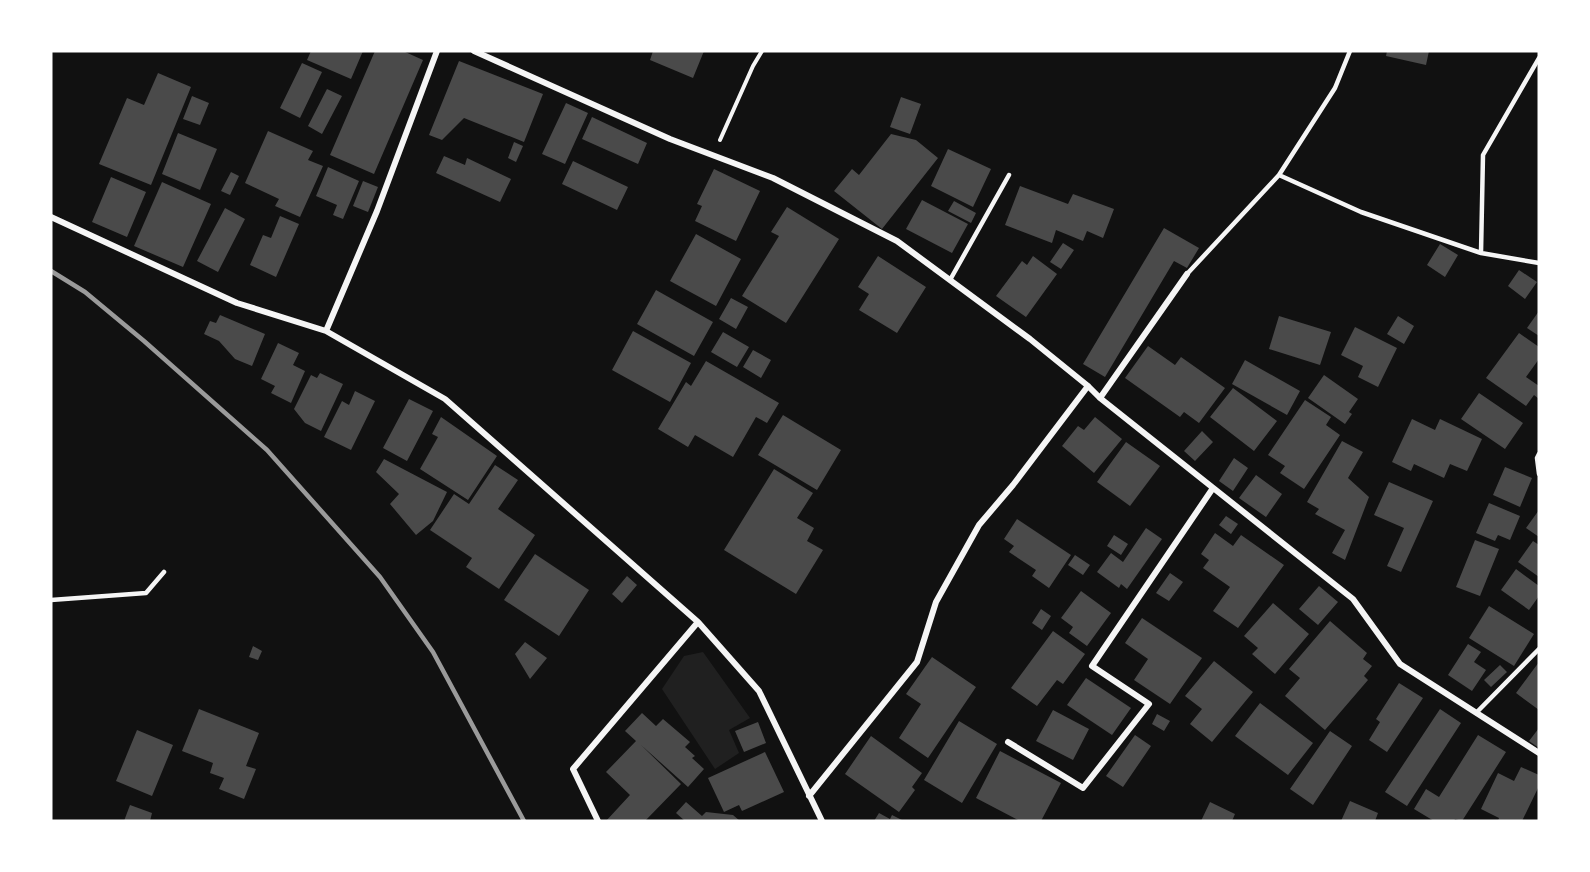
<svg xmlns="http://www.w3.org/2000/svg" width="1590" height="872" font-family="Montserrat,sans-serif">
	<rect width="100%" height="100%" fill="#111"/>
	<path fill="#202020" d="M703 652 750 718 729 730 739 753 715 769 662 689 684 656Z"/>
	<path fill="#4a4a4a" d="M311 51H363L351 79 307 60Z
		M375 51H403L423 60 374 174 330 155Z
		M653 51H704L693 78 650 60Z
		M1387 51H1429L1426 65 1386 56Z
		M459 61 543 94 524 142 464 118 442 140 429 135Z
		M302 63 322 72 300 118 280 108Z
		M158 73 191 87 151 185 99 164 127 98 144 105Z
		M327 89 342 96 322 134 308 126Z
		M192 96 209 103 200 125 183 119Z
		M901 97 921 104 910 134 890 127Z
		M566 103 588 113 565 164 542 154Z
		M592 117 647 143 638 164 582 139Z
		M268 131 313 151 308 160 323 166 300 217 275 206 279 199 245 183Z
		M178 133 217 149 200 190 162 174Z
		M891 134 916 140 938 158 882 229 834 191 852 169 859 175Z
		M514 142 523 146 516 162 508 158Z
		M948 149 991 169 973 207 931 186Z
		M444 156 465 165 467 158 511 179 500 202 436 173Z
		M573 161 628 187 617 210 562 184Z
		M328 167 359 181 343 219 333 215 337 205 316 196Z
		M714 169 760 191 736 241 695 221 702 206 697 204Z
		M231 172 239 176 230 195 221 191Z
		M111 177 146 192 127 237 92 222Z
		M363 181 378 187 368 212 353 206Z
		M162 182 211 204 183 267 134 246Z
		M1020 186 1068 204 1073 194 1114 209 1103 238 1087 231 1083 241 1056 230 1052 243 1005 225Z
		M922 200 968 224 952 253 906 229Z
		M954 201 976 213 971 223 948 211Z
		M787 207 839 239 786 323 742 296 779 236 771 232Z
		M225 208 245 219 218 272 197 261Z
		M280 216 299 224 276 277 250 265 263 235 271 238Z
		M1164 228 1199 248 1187 268 1174 261 1105 377 1083 364Z
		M696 234 741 259 716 306 670 281Z
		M1063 243 1074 250 1061 269 1050 262Z
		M1440 244 1458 255 1445 277 1427 265Z
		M878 256 926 287 897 333 859 310 869 294 858 287Z
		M1033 256 1057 274 1026 317 996 296 1022 261 1027 265Z
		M1519 270 1537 282 1525 299 1508 286Z
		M656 290 713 322 694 356 637 324Z
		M731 298 748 307 736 329 719 319Z
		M1539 311V336L1527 328Z
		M220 315 265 334 252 366 235 359 219 341 204 334 210 321 216 323Z
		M1279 316 1331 332 1320 365 1269 349Z
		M1398 316 1414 326 1404 344 1387 334Z
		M1355 327 1397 348 1378 387 1358 377 1363 366 1341 355Z
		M633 331 691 363 670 402 612 370Z
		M723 332 749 347 737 367 711 352Z
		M1519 333 1539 347V359L1526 377 1539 386V399L1534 395 1526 406 1486 378Z
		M278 343 299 353 293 365 305 371 291 403 271 393 275 386 261 379Z
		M1148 346 1175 365 1181 357 1225 388 1199 423 1184 412 1180 417 1125 378Z
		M753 350 771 360 761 378 743 367Z
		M1245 360 1300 391 1287 415 1232 384Z
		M706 361 779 403 767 423 756 417 733 457 695 435 688 447 658 429 686 382 691 386Z
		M320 373 343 384 321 431 305 423 294 409 311 375 317 378Z
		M1324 375 1358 399 1349 412 1352 414 1345 424 1308 398Z
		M1233 388 1277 421 1254 451 1210 417Z
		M355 391 375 401 351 450 324 437 342 401 349 405Z
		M1479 393 1523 423 1505 449 1461 419Z
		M409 399 433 411 407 461 383 448Z
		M1305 400 1331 417 1326 425 1340 435 1304 489 1280 473 1285 466 1268 455Z
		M783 415 841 450 817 490 758 455Z
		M441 417 497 456 468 500 420 469 438 437 432 434Z
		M1095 417 1122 439 1094 473 1062 446 1078 426 1084 430Z
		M1412 419 1435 430 1440 419 1482 439 1467 471 1450 464 1444 478 1414 464 1411 471 1392 462Z
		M1202 431 1213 442 1195 461 1184 451Z
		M1342 441 1363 452 1348 478 1369 497 1345 560 1332 553 1345 530 1315 514 1319 509 1307 502Z
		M1126 442 1160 466 1130 506 1097 482Z
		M1234 458 1248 468 1233 491 1219 481Z
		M384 459 447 492 433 521 416 535 390 504 399 494 376 472Z
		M495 465 518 480 498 509 535 535 499 589 466 567 472 558 430 530 454 494 469 504Z
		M1505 467 1532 478 1520 507 1493 495Z
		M774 469 813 493 797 518 814 528 807 541 823 550 796 594 724 550Z
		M1256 475 1282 494 1266 517 1239 498Z
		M1389 482 1433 501 1401 572 1387 566 1404 528 1374 515Z
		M1489 503 1520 516 1510 540 1498 535 1495 541 1476 533Z
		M1539 510V537L1526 528Z
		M1226 516 1238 524 1231 534 1219 525Z
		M1017 519 1071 555 1049 588 1032 576 1036 570 1009 552 1014 546 1004 539Z
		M1146 528 1162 539 1127 589 1121 584 1119 588 1097 572 1111 553 1123 562Z
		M1215 533 1233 546 1241 535 1284 565 1238 628 1213 611 1230 587 1203 568 1209 560 1201 554Z
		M1114 535 1128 544 1121 555 1107 546Z
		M1475 540 1499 549 1480 596 1456 587Z
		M1533 541 1539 545V577L1518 562Z
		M535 554 589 590 559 636 504 600Z
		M1075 555 1090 565 1083 575 1068 565Z
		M1516 569 1539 586V596L1529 610 1501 590Z
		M1170 573 1183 582 1169 601 1156 593Z
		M627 576 637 585 622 603 612 594Z
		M1319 586 1338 602 1318 625 1299 609Z
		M1081 591 1111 613 1087 646 1069 633 1073 627 1061 618Z
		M1273 603 1309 634 1275 674 1252 654 1258 648 1244 636Z
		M1489 606 1534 634 1514 666 1469 638Z
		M1041 609 1051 616 1042 630 1032 623Z
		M1142 618 1202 658 1170 704 1134 680 1148 659 1125 643Z
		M1330 621 1367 653 1363 659 1372 666 1364 676 1368 680 1325 730 1285 696 1300 678 1289 669Z
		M1053 631 1085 654 1063 684 1057 680 1037 706 1011 688Z
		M525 642 547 658 530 679 515 654Z
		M1468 644 1481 652 1474 662 1486 670 1472 691 1448 675Z
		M253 646 262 651 258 660 249 657Z
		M932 657 976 687 928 758 899 738 921 704 906 694Z
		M1214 661 1253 692 1212 742 1190 724 1202 709 1185 696Z
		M1539 662V710L1516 693Z
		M1500 665 1507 672 1491 687 1484 680Z
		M1086 678 1131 708 1112 735 1067 705Z
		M1399 683 1423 698 1387 752 1369 740 1380 722 1376 719Z
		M1260 703 1313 743 1288 775 1235 736Z
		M199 709 259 733 246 766 256 769 244 799 219 789 224 778 210 773 213 763 182 751Z
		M1440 709 1461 723 1407 806 1385 792Z
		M1053 710 1089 729 1073 760 1036 741Z
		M642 713 656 726 663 719 690 742 685 747 695 756 692 758 704 769 688 787 641 745 681 784 645 821H606L630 795 606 772 636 741 625 731Z
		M1157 714 1170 721 1164 731 1152 724Z
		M959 721 997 744 962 803 924 780Z
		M758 722 766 743 744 752 735 731Z
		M1539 728V748L1529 741Z
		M137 730 173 745 152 796 116 781Z
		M1330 731 1352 746 1313 805 1290 789Z
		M1135 735 1151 746 1123 787 1106 776Z
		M1478 735 1506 752 1462 821 1455 819 1454 821H1434L1414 809 1426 789 1439 797Z
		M871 736 922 773 912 787 915 790 899 812 845 774Z
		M1000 751 1061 783 1041 821H1020L976 798Z
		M765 752 784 792 742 811 739 805 724 812 708 778Z
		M1521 767 1539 775V786L1522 821H1498L1499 818 1481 809 1498 773 1514 781Z
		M1350 801 1378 813 1375 821H1341Z
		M686 802 702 816 706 812 733 815 740 821H685L676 813Z
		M1210 802 1235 814 1232 821H1201Z
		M130 805 152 813 150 821H124Z
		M879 813 890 819 892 815 904 821H874Z"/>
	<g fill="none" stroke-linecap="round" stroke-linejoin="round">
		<path stroke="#f5f5f5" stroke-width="4" d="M720 140 753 66 762 51"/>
		<path stroke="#f5f5f5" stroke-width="4.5" d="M1279 175 1335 88 1350 51
			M1481 253 1483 155 1539 58
			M1187 274 1279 175 1361 212 1481 253 1539 263
			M950 280 1009 175
			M1539 454 1537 458 1539 474
			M51 600 146 593 164 572
			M1476 713 1539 649"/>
		<path stroke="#f5f5f5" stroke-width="6" d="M474 51 670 139 773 178 897 241 1030 339 1088 386 1100 398 1353 599 1400 664 1539 753
			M51 217 237 303 326 331 445 399 698 622 759 691 822 821
			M326 331 377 211 437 51
			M1100 398 1187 274
			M1008 742 1083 788 1149 704 1092 666 1213 488
			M809 796 917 662 936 602 979 525 1013 485 1088 386
			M598 821 573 769 698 622"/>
		<path stroke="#9a9a9a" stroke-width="4.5" d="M51 271 85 292 144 341 267 450 380 577 433 652 524 821"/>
	</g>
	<rect width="1590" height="872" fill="none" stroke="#ffffff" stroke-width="105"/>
</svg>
